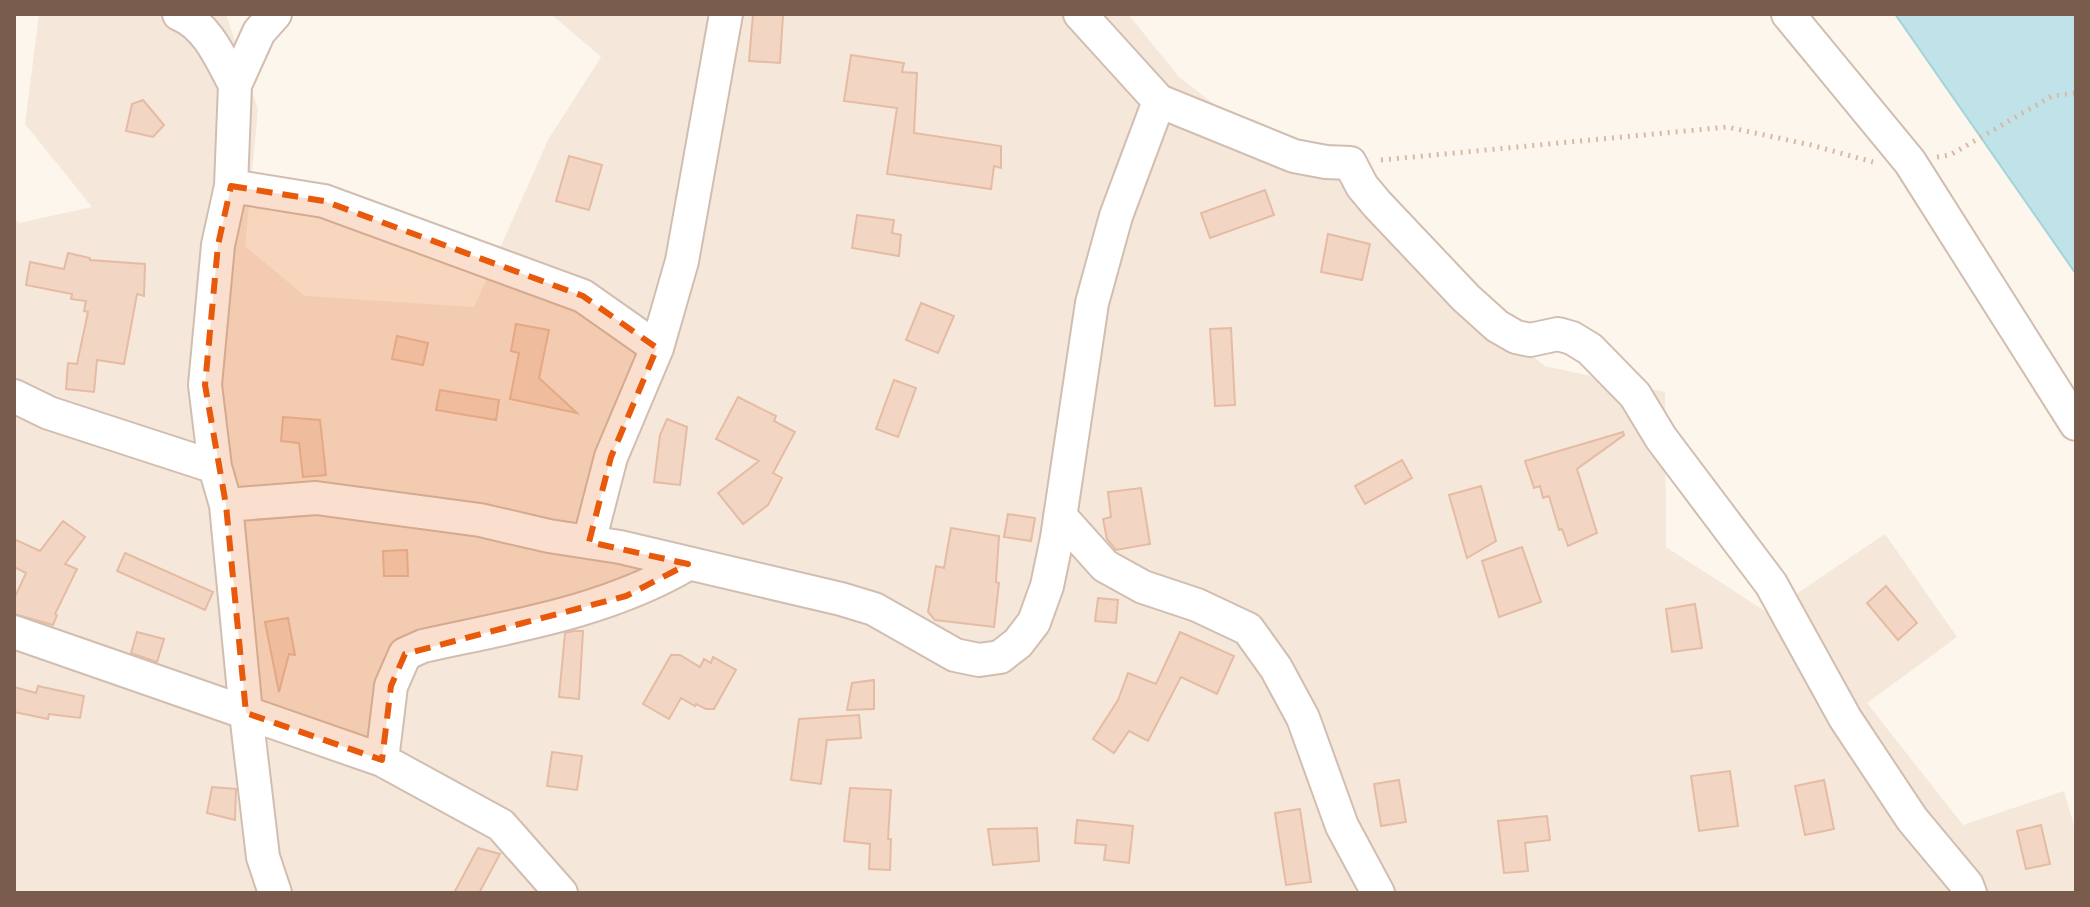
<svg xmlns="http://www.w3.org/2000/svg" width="2090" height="907" font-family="Karla,sans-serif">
	<rect width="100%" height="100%" fill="#fdf6ec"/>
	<path fill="#f5e8da" d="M39 14H226L258 109 245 246 305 296 474 307 548 140 601 57 551 14H1128L1179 77 1251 133 1364 160 1447 287 1545 366 1665 392 1666 547 1768 613 1885 534 1957 637 1867 703 1963 825 2064 791 2076 832V893H14V218L19 223 92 207 25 124Z"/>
	<path fill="#bfe3e8" stroke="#a5d3da" stroke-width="2" d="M1895 14H2076V274Z"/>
	<path fill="#f3d5c3" stroke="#e6bba3" stroke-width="2" d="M753 14 783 15 780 63 749 61Z
		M851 55 904 63 902 72 917 73 914 133 1001 146V168L994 166 991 189 887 174 897 108 844 101Z
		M143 100 164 125 153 137 126 131 132 104Z
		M569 156 602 165 589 210 556 201Z
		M1265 190 1274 215 1210 238 1201 213Z
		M857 215 894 220 892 233 901 235 899 256 852 248Z
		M1328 234 1370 244 1362 280 1321 272Z
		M68 253 90 258V260L145 264 144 296 137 294 124 364 97 360 94 392 66 389 68 363 77 364 88 312 84 311 86 301 71 299 72 294 26 285 30 262 64 269Z
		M921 303 954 316 938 353 906 340Z
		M516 324 549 330 539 378 577 413 510 399 519 353 511 351Z
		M1231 328 1235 405 1215 406 1210 329Z
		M397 336 428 343 423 365 392 359Z
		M894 380 916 388 898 437 876 429Z
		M440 390 499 400 496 420 436 410Z
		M738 397 776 416 774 421 795 432 773 473 782 478 768 505 743 524 718 493 759 461 716 439Z
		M283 417 320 420 326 475 303 477 299 443 281 441Z
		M667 419 687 427 680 485 654 482 660 435Z
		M1623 432 1624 435 1577 469 1597 533 1568 546 1562 529 1559 530 1549 496 1543 498 1540 486 1534 488 1525 461Z
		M1402 460 1412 478 1365 504 1355 486Z
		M1481 486 1496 541 1467 558 1449 495Z
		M1141 488 1150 544 1116 550 1107 539 1103 519 1111 517 1108 492Z
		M1008 514 1035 518 1031 541 1004 537Z
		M63 521 85 537 65 564 77 569 55 614 57 615 53 625 14 614V599L26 573 14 567V539L40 551Z
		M951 528 999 536 996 582 999 583 994 627 935 620 928 612 936 566 944 568Z
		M1522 547 1541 602 1499 617 1482 561Z
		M407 550 408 576H384L383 551Z
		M125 553 213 592 205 610 117 571Z
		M1886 586 1917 623 1898 640 1867 603Z
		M1098 598 1118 600 1116 623 1095 621Z
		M1695 604 1702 648 1672 652 1666 609Z
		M288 618 295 655 289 654 279 692 265 622Z
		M574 631H583L579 699 559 697 565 633Z
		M137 632 164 639 157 662 131 653Z
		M1180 632 1234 656 1217 694 1181 677 1148 741 1129 731 1114 753 1093 739 1118 700 1128 673 1156 684Z
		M671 655H680L700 667 704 659 711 663 713 657 736 670 714 709H706L696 704 695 706 681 698 669 719 643 704Z
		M874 680V709L847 710 852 683Z
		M38 686 84 696 80 718 49 714 48 719 14 712V687L36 693Z
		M859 715 861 738 827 740 821 784 791 780 799 719Z
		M552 752 582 756 577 790 547 786Z
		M1730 771 1738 826 1699 831 1691 776Z
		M1399 780 1406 822 1381 826 1374 784Z
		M1824 780 1834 829 1805 835 1795 786Z
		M212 787 236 789 235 820 207 813Z
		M850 788 891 790 888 839H891L890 870 869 869 870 844 844 841Z
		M1300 809 1311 882 1286 885 1275 813Z
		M1547 816 1550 840 1525 843 1528 871 1504 873 1498 821Z
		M1077 820 1133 826 1129 863 1104 860 1106 845 1075 843Z
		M2041 825 2050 864 2026 869 2017 831Z
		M1037 828 1039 861 993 865 988 829Z
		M478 848 500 854 479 893H454Z"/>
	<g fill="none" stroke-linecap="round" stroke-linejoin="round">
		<g stroke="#d1beb0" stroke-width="36">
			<path id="minor" d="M179 14C208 26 221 59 235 85
				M275 14 259 32 235 85 231 186 218 245 205 385 215 467 226 505 246 713 263 857 275 893
				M1080 14 1159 101 1294 156 1326 162 1350 163 1362 186 1377 204 1466 298 1497 326 1516 337 1530 340 1558 334 1572 338 1590 349 1635 395 1661 438 1771 584 1845 718 1912 819 1967 885 1970 893
				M1788 14 1910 162 2076 424
				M231 186 324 201 583 296 657 348
				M14 396 49 413 215 467
				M226 505 316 498 480 520 549 536 620 547 841 599 874 609 955 655 979 660 1000 657 1018 643 1034 622 1047 586 1057 538 1092 303 1116 216 1159 101
				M1060 516 1105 566 1143 587 1197 605 1248 629 1276 668 1303 718 1342 826 1378 893
				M589 542 611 457 657 348 682 261 726 14
				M14 632 382 760 501 825 561 893
				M382 760 391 686 405 654 423 646C514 626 606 612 688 564"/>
		</g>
		<path stroke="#d9b8a5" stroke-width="5" stroke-dasharray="2 6" stroke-linecap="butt" d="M1937 157 1950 155 2052 96 2076 93
			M1381 160 1727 127 1811 145 1873 162"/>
		<use href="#minor" stroke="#fff" stroke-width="32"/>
	</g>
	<path fill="#e8590c" fill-opacity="0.2" stroke="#e8590c" stroke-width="6" stroke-dasharray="16 10" stroke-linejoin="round" d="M231 186 324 201 583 296 657 348 611 457 589 542 688 564 626 596 405 654 391 686 382 760 246 713 226 505 205 385 218 245Z"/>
	<rect width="2090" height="907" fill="none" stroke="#7a5c4d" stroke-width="32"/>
</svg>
